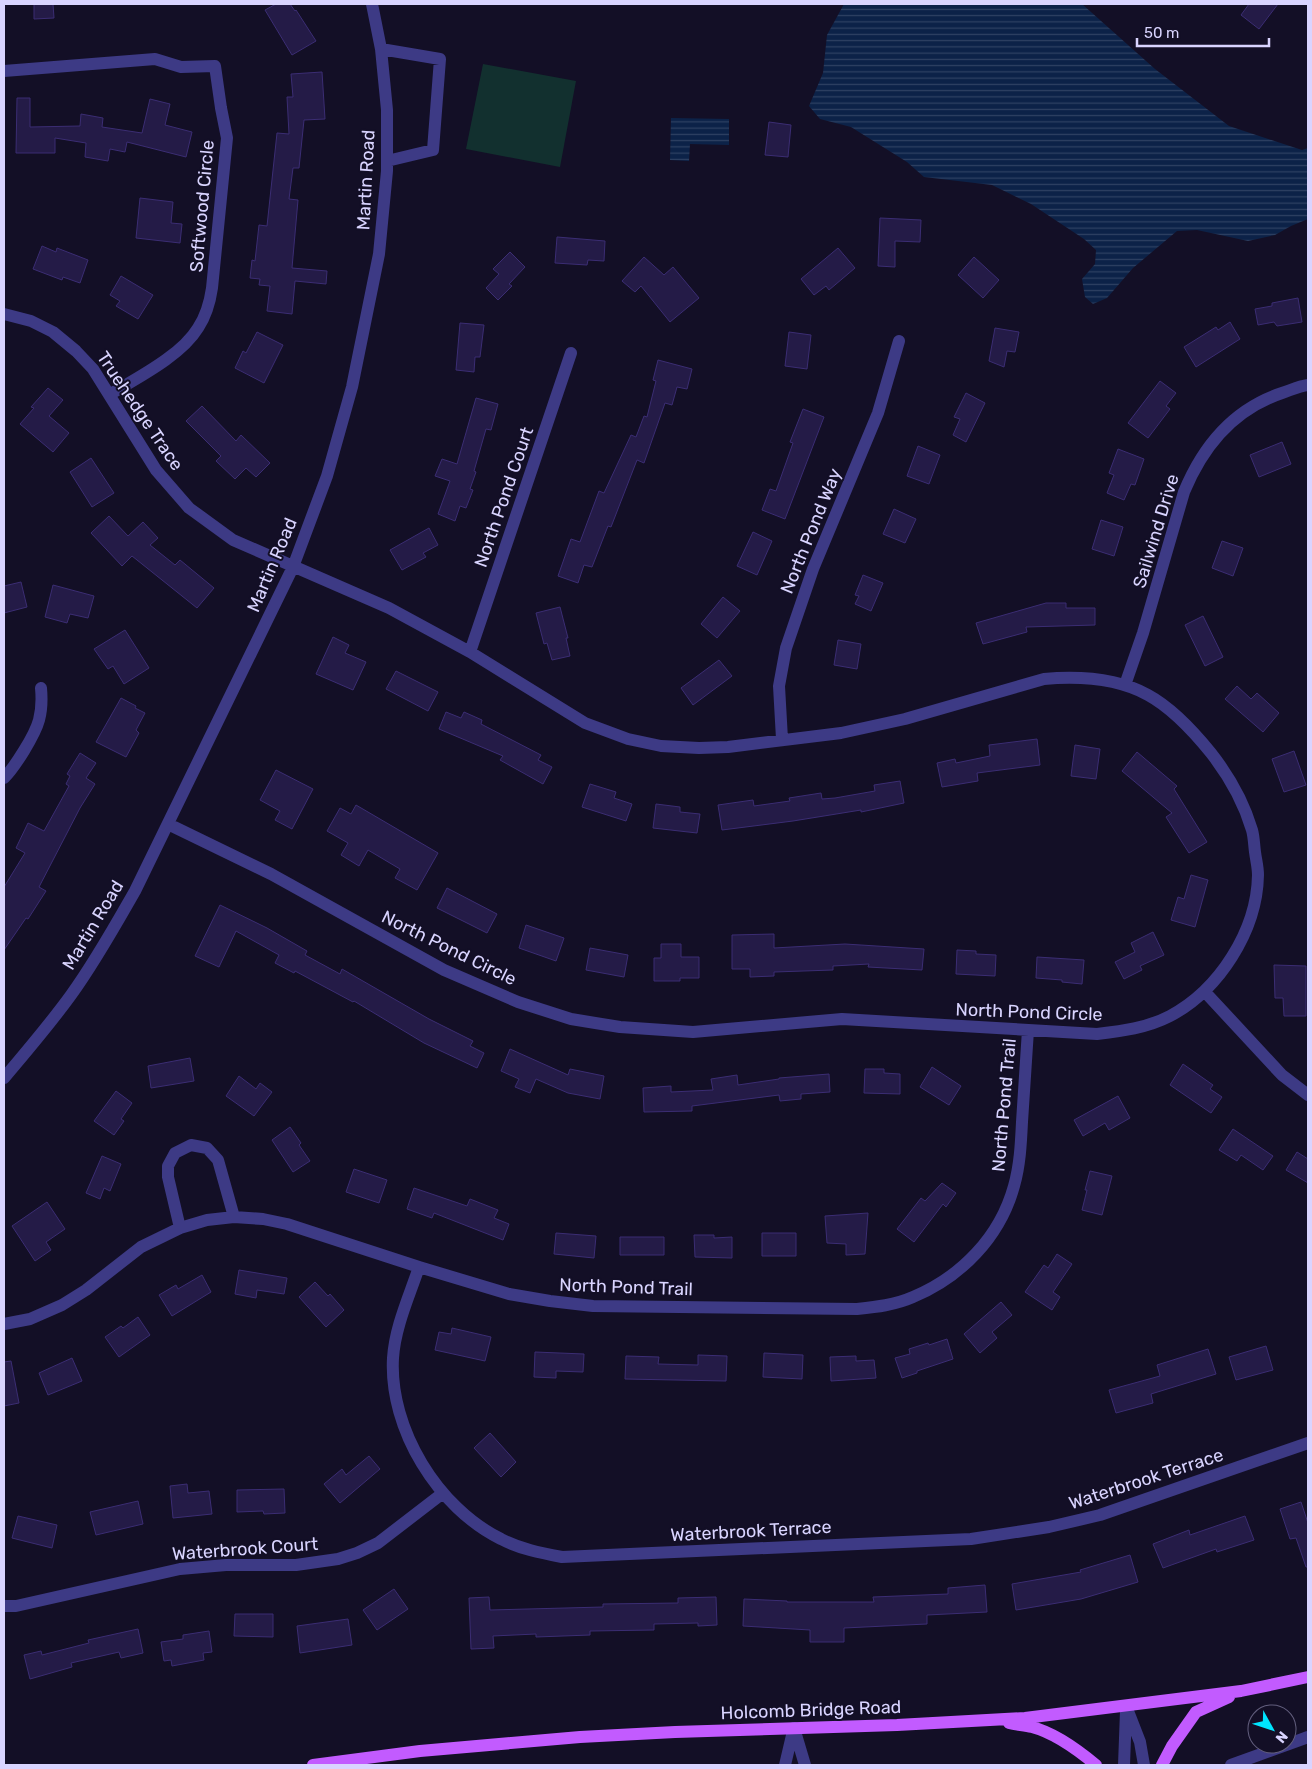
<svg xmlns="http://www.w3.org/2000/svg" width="1312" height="1769" font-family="Rubik,sans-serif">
	<defs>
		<pattern id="water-rules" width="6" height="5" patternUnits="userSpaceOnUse" patternTransform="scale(1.25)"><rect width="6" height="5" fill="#0c2248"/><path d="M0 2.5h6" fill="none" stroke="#2f4163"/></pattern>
	</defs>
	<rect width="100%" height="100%" fill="#130f26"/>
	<path fill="#12302f" d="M483 64 576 81 560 167 466 149Z"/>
	<path fill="url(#water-rules)" d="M844 4H1082L1155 69 1229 126 1302 150 1308 148V219L1291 226 1275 235 1248 241 1197 230 1177 231 1133 268 1107 298 1093 304 1085 297 1082 279 1095 264 1096 250 1084 239 1031 204 992 185 924 177 907 162 851 127 820 119 809 106 823 73 827 35Z
		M671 118 729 119V145L690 144 689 161 670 160Z"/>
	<path fill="#241b47" stroke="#3b2d73" d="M34 4H53L54 18 34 19Z
		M276 4H290L295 11 296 10 316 41 292 55 265 10Z
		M1249 4H1278L1259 29 1241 15Z
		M322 72 325 119 304 120 299 168H293L289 199 298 200 292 268 327 271 326 284 295 281 292 314 267 311 270 286 259 285 260 279 250 278 252 260 255 261 259 225 267 226 277 133 289 134 287 97H293L291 74Z
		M17 98H30V127L80 126 81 114 103 118 102 127 142 133 150 99 170 104 165 125 192 132 186 157 127 142 125 152 110 149 108 161 85 157 86 143 55 138V153H16Z
		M769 122 791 125 788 157 765 155Z
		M140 198 173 202 171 223 182 224 180 243 136 238Z
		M880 218 921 220 920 242 895 241V267L878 266Z
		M557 237 605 241 604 261 588 260 587 265 555 263Z
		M42 246 56 252 57 248 88 260 80 283 63 277 62 280 33 269Z
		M838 248 855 268 829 290 826 286 814 295 801 279Z
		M510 252 525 267 509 284 512 286 498 300 486 288 499 274 493 269Z
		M644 257 664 275 673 267 699 298 670 322 641 286 635 292 622 281Z
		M974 257 999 280 983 298 958 275Z
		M121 276 153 295 138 319 116 306 120 301 110 295Z
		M1298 298 1302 322 1277 326 1274 322 1258 325 1255 309 1272 306V303Z
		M1230 322 1240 339 1196 367 1184 347 1216 327 1218 330Z
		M460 323 484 325 480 357H475L474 372 456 370Z
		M995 328 1019 332 1015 352 1007 351 1004 367 989 361Z
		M257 332 283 345 264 383 235 368 243 351 246 353Z
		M789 332 811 335 807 369 785 366Z
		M658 360 692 369 687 389 677 387 672 405 665 403 644 463 637 460 611 527 608 526 592 567 584 565 578 583 558 576 571 539 580 542 599 491 604 493 631 435 636 437 644 416 647 417 656 381 653 380Z
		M1160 381 1176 393 1166 406 1170 409 1148 438 1128 423Z
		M48 388 63 400 49 416 69 433 53 452 20 424 34 408 31 407Z
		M966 393 985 403 966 442 953 435 960 419 954 417Z
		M476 398 498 404 491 430 486 429 474 471 476 472 470 489 473 490 466 508 460 506 455 521 438 514 450 481 435 476 442 459 457 464Z
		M202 406 236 441 241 435 270 463 256 477 246 468 235 479 216 461 221 456 186 421Z
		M803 409 824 417 785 519 762 510 770 489 776 491 793 443 790 442Z
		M1282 442 1291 464 1259 477 1250 455Z
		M918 446 940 455 929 484 907 476Z
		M1118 449 1144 459 1135 485 1131 484 1124 500 1107 493 1114 475 1109 473Z
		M91 458 114 493 92 507 70 472Z
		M894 509 916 519 905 543 883 534Z
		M109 516 128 536 143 522 158 538 150 545 175 565 180 560 214 588 197 608 132 556 122 566 91 533Z
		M1101 520 1123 527 1114 556 1092 549Z
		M429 528 438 545 423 553 426 557 402 570 390 550Z
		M753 532 772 541 757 575 737 566Z
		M1222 541 1243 548 1233 576 1212 568Z
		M863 575 883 583 871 611 855 604 859 596 855 595Z
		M21 582 27 607 4 613V586Z
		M53 585 94 596 88 618 70 614 67 623 45 617Z
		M723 597 740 611 717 638 701 624Z
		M1046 603H1066V608H1095V625L1026 627 1027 632 983 644 976 623Z
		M560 607 568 638H566L570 656 552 660 547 643 544 644 536 613Z
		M1203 616 1223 657 1205 666 1185 625Z
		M125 630 149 668 124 684 113 666 108 669 94 649Z
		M333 637 349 645 345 653 366 662 353 690 316 674Z
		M838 640 861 644 857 669 834 665Z
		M719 660 732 676 693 705 681 688Z
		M396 671 438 692 428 711 386 689Z
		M1237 686 1251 699 1257 693 1279 713 1263 732 1225 699Z
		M121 698 136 706 135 708 145 713 136 730 139 733 126 757 96 742Z
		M446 712 461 718 464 712 482 720 481 724 541 755 538 760 552 767 543 784 500 760 503 756 439 729Z
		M1037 739 1040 765 977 773 978 781 942 787 937 763 955 759 956 763 990 756 989 745Z
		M1075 745 1100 749 1096 779 1071 776Z
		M1294 751 1306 785 1284 792 1272 759Z
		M1137 752 1177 786 1174 789 1207 842 1189 853 1166 817 1172 813 1122 771Z
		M80 753 96 763 86 778 95 784 80 808 39 887 46 891 28 919 26 918 4 950V887L25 853 16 848 28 823 44 831 69 786 66 784 70 776 67 774Z
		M276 770 313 789 292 829 275 820 280 811 260 800Z
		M900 781 904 803 861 812V810L793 821 722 830 718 805 753 800 754 806 790 801 789 798 821 793 822 799 835 798 875 791 874 785Z
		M590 784 616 792 614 798 632 804 626 821 582 807Z
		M656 804 680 807V812L700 814 697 833 653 828Z
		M356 805 438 853 417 890 395 878 400 869 368 850 359 866 341 855 348 843 327 831 340 808 351 814Z
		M1191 875 1208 880 1195 927 1171 920 1178 897 1184 899Z
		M447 888 497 914 487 933 437 908Z
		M220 905 267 928 307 951 305 955 340 974 342 969 429 1019 473 1041 470 1046 484 1053 477 1068 424 1043 354 1001 353 1002 295 971 294 973 275 963 279 955 236 931 219 967 195 956Z
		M526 925 564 938 556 961 519 948Z
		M1153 932 1164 955 1140 966 1142 970 1124 979 1115 962 1135 952 1131 943Z
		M774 934V948L845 944 924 949 922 970 868 967 869 964 833 966V970L774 972V976L750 977V969H732V935Z
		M661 944H681V957H699V978H680V981H654V958H661Z
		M590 948 628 955 624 977 586 970Z
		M957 950 976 951V954L996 955 995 976 956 974Z
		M1037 957 1084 960 1082 984 1062 982V980L1036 978Z
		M1274 965 1306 966V1016H1284L1283 998H1275Z
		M510 1049 568 1075 570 1069 604 1076 600 1099 568 1093 536 1079 530 1093 515 1087 519 1079 501 1071Z
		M190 1058 194 1081 151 1088 148 1066Z
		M1183 1064 1213 1085 1210 1089 1222 1097 1211 1113 1170 1085Z
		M932 1067 961 1086 949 1105 920 1087Z
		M865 1069H884V1073L900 1074V1094L864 1093Z
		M829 1074 830 1092 801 1094V1099L780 1101 779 1095 692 1106V1111L644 1112 643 1088 671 1086V1092L713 1090 711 1079 737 1075 738 1085 779 1079V1078Z
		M239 1076 256 1089 260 1083 272 1092 254 1116 226 1096Z
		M116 1091 132 1103 121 1119 124 1121 114 1135 94 1121Z
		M1118 1096 1130 1118 1109 1130 1105 1123 1083 1136 1074 1120Z
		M290 1127 301 1143 299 1145 310 1161 293 1172 272 1140Z
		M1233 1129 1273 1156 1263 1170 1241 1155 1237 1161 1219 1150Z
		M1297 1152 1308 1159V1183L1286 1170Z
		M102 1156 121 1164 110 1191 104 1188 100 1199 86 1193Z
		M354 1169 387 1180 379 1203 346 1192Z
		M1090 1171 1112 1176 1102 1215 1082 1210 1087 1190H1085Z
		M942 1183 956 1193 946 1207 943 1204 914 1242 897 1229 921 1198 925 1201Z
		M414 1188 467 1206 470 1199 498 1210 494 1218 509 1224 503 1240 434 1213 432 1218 407 1209Z
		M47 1202 65 1229 46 1242 51 1250 35 1261 12 1226Z
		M868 1213 865 1254 846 1255V1244L827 1243 825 1216Z
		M556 1233 596 1236 594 1258 554 1254Z
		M762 1233H796V1256H762Z
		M694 1235H714V1238L732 1237V1258L695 1257Z
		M620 1237H664V1255H620Z
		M1057 1254 1072 1264 1053 1292 1060 1297 1052 1310 1025 1292 1044 1265 1048 1268Z
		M239 1270 287 1278 284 1294 257 1290 256 1298 235 1294Z
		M202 1275 211 1292 172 1316 159 1295 176 1285 178 1289Z
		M315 1282 328 1296 330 1294 344 1310 326 1327 299 1297Z
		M1001 1302 1012 1315 992 1332 997 1338 980 1353 964 1334Z
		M138 1317 150 1335 119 1357 105 1337 121 1326 123 1328Z
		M452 1328 491 1337 485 1361 435 1350 439 1332 451 1334Z
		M947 1339 953 1359 917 1371V1373L902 1378 895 1358 910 1354 909 1349 928 1343 929 1345Z
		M1266 1346 1273 1370 1236 1380 1229 1357Z
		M1208 1349 1216 1374 1151 1394 1153 1403 1116 1413 1109 1390 1160 1376 1157 1365Z
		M535 1352 584 1354 583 1372 556 1371V1378L534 1377Z
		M764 1353 803 1355 802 1379 763 1377Z
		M698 1355 727 1356 726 1381 625 1379 626 1356 659 1357 658 1364 698 1365Z
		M856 1356V1361L874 1360 876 1378 831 1381 830 1357Z
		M72 1358 82 1381 48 1395 39 1373Z
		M11 1361 19 1403 4 1406V1362Z
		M490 1433 516 1462 501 1477 474 1448Z
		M369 1456 380 1469 340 1503 324 1484 342 1469 346 1475Z
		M187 1484 188 1493 209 1491 212 1514 173 1518 170 1486Z
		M284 1489 285 1513 264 1514 263 1511 237 1512V1490Z
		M138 1501 143 1524 96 1535 90 1512Z
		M1301 1502 1308 1523V1567H1306L1296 1538 1290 1539 1280 1509Z
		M18 1516 57 1525 52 1548 12 1538Z
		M1245 1516 1254 1540 1217 1552 1216 1549 1163 1568 1153 1544 1189 1530 1190 1535Z
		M1130 1555 1138 1582 1081 1599 1016 1610 1012 1584 1081 1572 1080 1570Z
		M985 1585 987 1612 927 1615V1624L844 1628V1642H810V1630L743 1626 744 1599 787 1601V1602H874L873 1597 948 1594V1588Z
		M394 1589 408 1609 377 1630 363 1610Z
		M489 1597 490 1610 603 1607V1604L678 1603V1598L716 1597 717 1625 698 1626V1623L654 1624V1630L590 1631V1635L536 1637V1634L493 1636 494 1648 471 1649 469 1598Z
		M235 1614H273V1637L234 1636Z
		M348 1619 352 1645 300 1653 297 1626Z
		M138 1629 143 1653 121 1658 119 1652 71 1663 72 1667 30 1679 24 1655 41 1651 42 1655 89 1643 88 1640Z
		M209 1631 212 1652 203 1653 204 1660 172 1666 171 1660 164 1661 161 1642 183 1639V1635Z"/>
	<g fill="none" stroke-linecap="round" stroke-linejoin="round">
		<path stroke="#3d3a85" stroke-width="12" d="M381 49 440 59 433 150 387 161
			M4 71 155 59 181 67 215 66 221 108 227 138 212 288C210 302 206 316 198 328 181 356 137 378 109 395
			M4 314 31 321 53 332 76 351 93 369 156 470 189 508 233 540 389 608 470 652 585 723 628 739 661 746 699 748 728 747 841 733 905 719 1044 679C1079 676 1117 678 1148 695 1172 708 1194 732 1211 753 1229 776 1244 803 1252 830 1254 837 1254 845 1255 852 1256 860 1258 867 1258 875 1257 931 1219 990 1170 1016 1147 1028 1122 1031 1097 1034L842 1019 693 1032 620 1027 571 1019 518 1002 444 970 271 874 168 824
			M470 652 571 353
			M1125 685 1143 633 1184 492C1203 446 1234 409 1282 393 1291 390 1299 386 1308 385
			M782 739 779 686 786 648 813 569 878 413 899 341
			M4 778C15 767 35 735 39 720 42 709 42 699 41 688
			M1205 992 1282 1075 1308 1095
			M4 1078C27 1051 50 1024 71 995 95 962 115 926 135 891L293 567 327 476 352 387 379 254 387 171V110L381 49 372 4
			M180 1228 168 1177V1166L175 1153 191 1145 207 1148 218 1160 234 1217
			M419 1267C409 1297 395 1327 393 1358 389 1429 438 1508 501 1539 520 1549 541 1553 562 1557L971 1539 1049 1527 1100 1515 1308 1443
			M4 1324 30 1319 62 1305 86 1290 141 1247 180 1228 207 1220 234 1217 263 1219 287 1224 419 1267 509 1294 550 1301 593 1306 857 1309C876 1307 895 1305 913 1297 961 1277 1000 1237 1014 1186 1020 1165 1021 1143 1022 1122 1024 1091 1026 1061 1028 1030
			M4 1606H16L180 1569 226 1565H296L338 1559 357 1553 378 1543 443 1493
			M1126 1706 1140 1742 1144 1765
			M794 1728 805 1765
			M785 1765 793 1731
			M1124 1765 1126 1711
			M1231 1765 1308 1737"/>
		<path stroke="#c25bff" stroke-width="12" d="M1009 1723C1017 1725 1025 1725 1032 1727 1055 1733 1078 1750 1096 1765
			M313 1765 420 1751 580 1737 675 1732 897 1725 1025 1718 1241 1691 1308 1677
			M1162 1765 1172 1746 1196 1712 1229 1697"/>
	</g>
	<g text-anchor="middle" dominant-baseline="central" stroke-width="4" stroke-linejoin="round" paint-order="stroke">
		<g font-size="18" fill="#d9d4ff" stroke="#130f26">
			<text transform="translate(366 180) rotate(-87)">Martin Road</text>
			<text transform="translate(202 206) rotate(-85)">Softwood Circle</text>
			<text transform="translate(140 411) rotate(56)">Truehedge Trace</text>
			<text transform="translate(504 497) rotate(-71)">North Pond Court</text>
			<text transform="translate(811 531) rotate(-68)">North Pond Way</text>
			<text transform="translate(1156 531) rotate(-73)">Sailwind Drive</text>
			<text transform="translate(272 565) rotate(-67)">Martin Road</text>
			<text transform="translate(93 925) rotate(-59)">Martin Road</text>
			<text transform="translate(449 948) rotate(26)">North Pond Circle</text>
			<text transform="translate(1029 1012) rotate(2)">North Pond Circle</text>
			<text transform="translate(1004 1105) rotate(-85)">North Pond Trail</text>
			<text transform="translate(626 1287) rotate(2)">North Pond Trail</text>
			<text transform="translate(1146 1479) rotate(-18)">Waterbrook Terrace</text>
			<text transform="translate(751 1531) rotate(-3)">Waterbrook Terrace</text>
			<text transform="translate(245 1549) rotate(-4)">Waterbrook Court</text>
			<text transform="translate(811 1710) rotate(-2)">Holcomb Bridge Road</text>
		</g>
	</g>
	<rect width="1312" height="1769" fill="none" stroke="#d9d4ff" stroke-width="10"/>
	<g transform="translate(1272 1729) rotate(130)"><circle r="24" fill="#130f26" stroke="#625e7d"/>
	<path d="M0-4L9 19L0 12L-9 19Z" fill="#00e5ff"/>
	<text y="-8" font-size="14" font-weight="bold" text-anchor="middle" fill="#d9d4ff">N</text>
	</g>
	<path d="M1137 38v8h132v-8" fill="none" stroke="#d9d4ff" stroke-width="2.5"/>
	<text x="1144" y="38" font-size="15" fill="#d9d4ff" stroke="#130f26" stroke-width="4" paint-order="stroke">50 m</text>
</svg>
